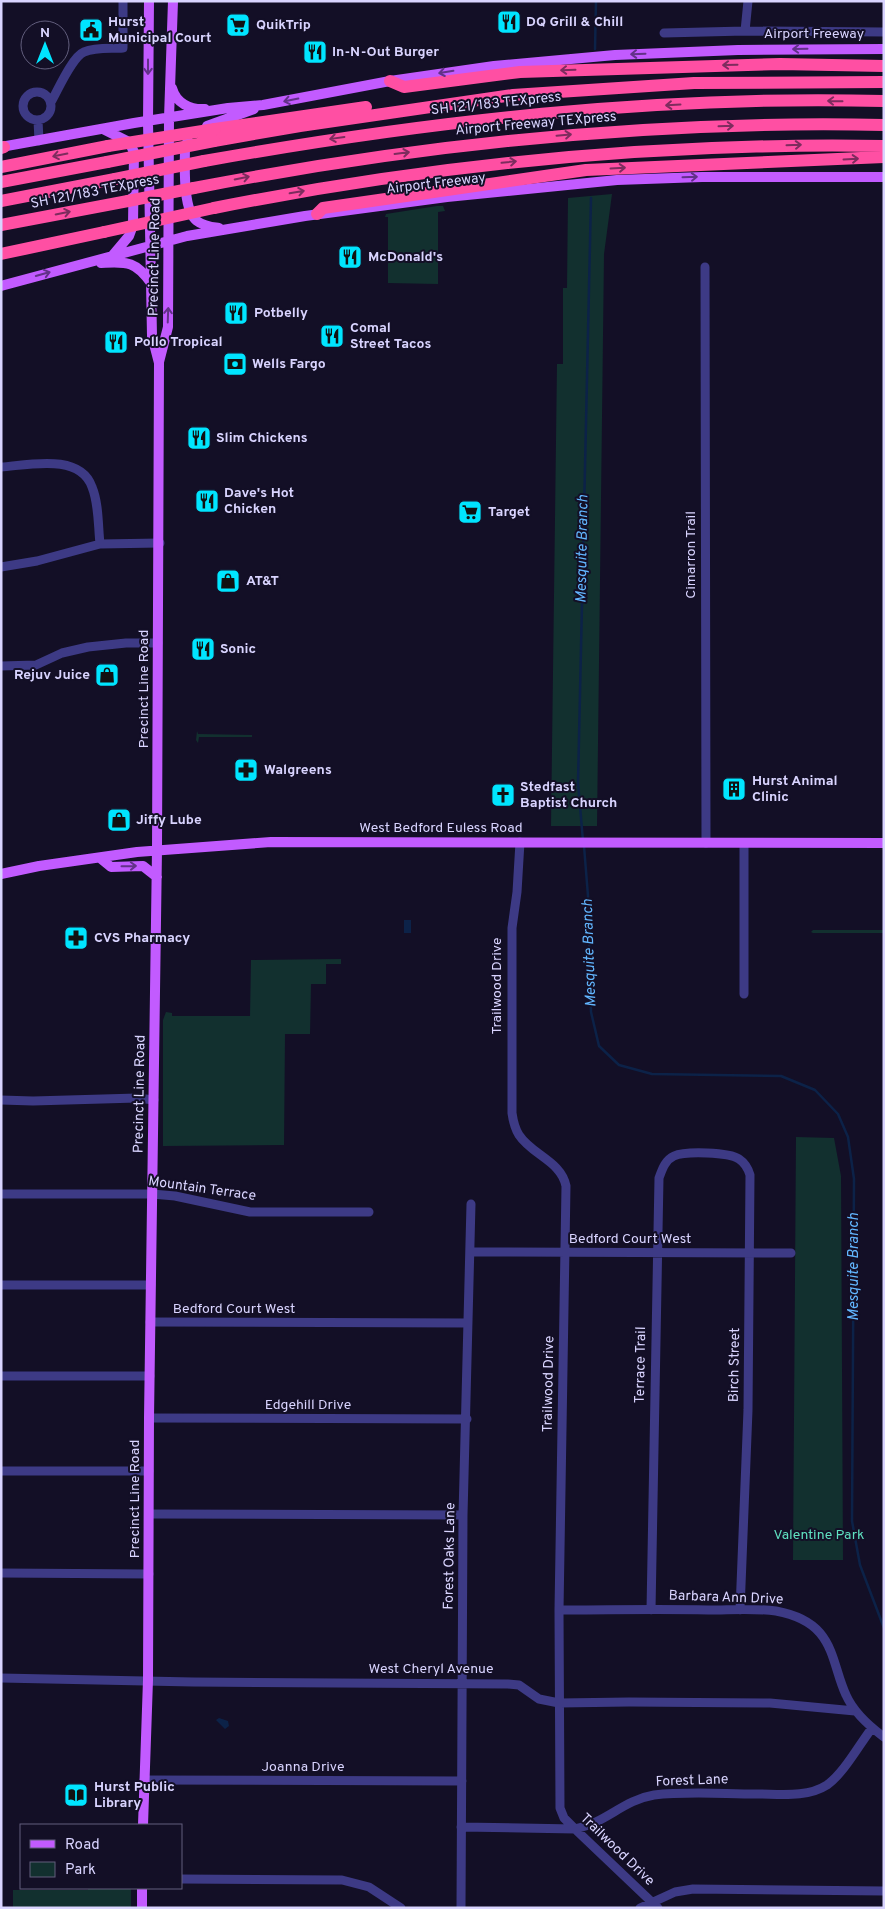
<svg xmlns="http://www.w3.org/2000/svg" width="885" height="1909" font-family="Overpass,sans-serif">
	<rect width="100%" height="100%" fill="#130f26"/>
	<path fill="#12302f" d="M612 194 604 254 597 826H551L557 364H563V288H567L568 198Z
		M437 206H443L445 211 438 212V284L388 283V217H385L386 214Z
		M197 731 198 734 252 735V737H199L198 743 196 740Z
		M813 930H884V933H813L811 932Z
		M341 959V964H326V984H311L310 1034H285L284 1145 163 1146V1020L166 1012 172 1013V1016H250L251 960Z
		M796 1137 834 1138 841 1176 843 1560H793Z
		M88 1888H131V1908H13V1890H88Z"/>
	<path fill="#0c2248" d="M404 920H411V933H404Z
		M219 1718 228 1721 229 1726 225 1729 216 1720Z"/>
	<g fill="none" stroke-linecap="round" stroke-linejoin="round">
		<path stroke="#0c2248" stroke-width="2.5" d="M595 49 596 1
			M583 841 578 783 591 198
			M584 846 588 896 591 1012 599 1046 619 1065 652 1074 781 1076 815 1090 838 1114 848 1137 854 1179 852 1521 860 1565 884 1628"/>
		<path stroke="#3d3a85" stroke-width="9" d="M745 31 748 1
			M664 33 745 31 884 32
			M23 106a14 14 0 1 1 28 0a14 14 0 1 1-28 0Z
			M51 102C58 90 72 57 84 52 96 47 111 49 123 48V1
			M38 120 39 141
			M705 267 706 843
			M1 467C29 465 80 453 92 487 99 504 98 526 100 544
			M1 567 37 561 100 544 160 543
			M1 666 36 665 62 653 88 647 126 643H158
			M520 842 517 892 512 928V1113C513 1120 515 1129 519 1135 532 1155 561 1161 566 1186L559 1610 560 1808 564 1818 575 1829 658 1908
			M744 843V994
			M1 1100 33 1101 137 1098 154 1100
			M1 1194H152L175 1196 250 1212H369
			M470 1252 791 1253
			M1 1285H151
			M150 1322 468 1323
			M1 1376H150
			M149 1418 467 1419
			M1 1471H149
			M149 1514 463 1515
			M1 1573 149 1574
			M559 1610C609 1610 658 1609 708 1610 730 1610 754 1608 776 1611 792 1614 809 1620 820 1633 835 1651 836 1674 846 1695 854 1713 869 1726 884 1737
			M651 1610 659 1178C662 1170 665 1160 674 1156 685 1151 729 1152 739 1159 745 1163 748 1168 750 1175L748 1410 740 1610
			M1 1678 193 1682 508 1684 519 1685 539 1699 559 1703 629 1702 770 1703 855 1711
			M144 1780 462 1781
			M461 1827 575 1829C606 1823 623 1800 654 1795 688 1791 723 1794 757 1794 779 1794 807 1798 827 1785 844 1773 859 1745 872 1728
			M181 1879 342 1880 369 1887 401 1908
			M461 1908 463 1515 471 1204
			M640 1908 675 1892 693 1889 884 1891"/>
		<path stroke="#c25bff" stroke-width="10" d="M172 88C176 103 190 110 205 109
			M207 126 254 109
			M103 129 129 142 134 152 133 225 129 236 113 255
			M188 141 185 146C185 164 182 210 197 221 203 226 212 227 219 228
			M1 147 134 123 228 108 263 105 390 81 494 66 615 55 738 50 884 49
			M101 263C126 262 135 260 151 283
			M1 286 187 236 305 216 447 197 617 180 702 177H884
			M159 362 168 327 169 118 173 1
			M100 858 111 867 143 866 157 877
			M1 874 39 866 137 852 271 842 884 843
			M143 1825 148 1680 149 1418 157 850 159 363 152 336 148 122 149 1
			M142 1888V1908"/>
		<path stroke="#ff4fa3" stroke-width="12" d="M390 81 404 87 520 72 780 64 884 66
			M215 129 366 107
			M214 141 300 126 513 95 694 83 884 82
			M1 148 4 147
			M204 161C428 121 655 95 884 101
			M1 167 108 146
			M1 182 107 162
			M194 188C421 144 652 120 884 125
			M1 201 115 179
			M214 208C436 164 657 142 884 146
			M317 214 323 208 586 170 884 157
			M1 225 128 201
			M1 254 104 232"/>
		<path stroke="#ff4fa3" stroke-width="12" d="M108 146 215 129
			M107 162 214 141
			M115 179 204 161
			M128 201 194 188
			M104 232 214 208"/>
	</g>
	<defs><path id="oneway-shaft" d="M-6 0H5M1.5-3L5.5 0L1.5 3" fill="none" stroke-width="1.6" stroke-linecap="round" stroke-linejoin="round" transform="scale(1.25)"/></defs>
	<g stroke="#623188">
		<use href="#oneway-shaft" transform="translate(800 49) rotate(179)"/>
		<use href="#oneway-shaft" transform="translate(638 54) rotate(178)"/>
		<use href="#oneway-shaft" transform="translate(148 67) rotate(90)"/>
		<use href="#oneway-shaft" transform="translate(446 72) rotate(171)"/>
		<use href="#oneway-shaft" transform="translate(291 100) rotate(169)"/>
		<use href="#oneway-shaft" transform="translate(690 177) rotate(-2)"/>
		<use href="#oneway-shaft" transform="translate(43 274) rotate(-16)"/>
		<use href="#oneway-shaft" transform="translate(168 315) rotate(-88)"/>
		<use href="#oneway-shaft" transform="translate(129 866) rotate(-1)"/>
	</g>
	<g stroke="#7d2c5e">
		<use href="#oneway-shaft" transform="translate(730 65) rotate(179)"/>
		<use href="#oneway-shaft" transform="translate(568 70) rotate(178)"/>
		<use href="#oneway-shaft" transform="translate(835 101) rotate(-179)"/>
		<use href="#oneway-shaft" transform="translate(673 105) rotate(177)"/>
		<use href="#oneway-shaft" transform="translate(726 126) rotate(-2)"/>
		<use href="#oneway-shaft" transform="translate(564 135) rotate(-5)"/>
		<use href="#oneway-shaft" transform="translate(337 138) rotate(172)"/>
		<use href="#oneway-shaft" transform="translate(794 145) rotate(-2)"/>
		<use href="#oneway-shaft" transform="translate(402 153) rotate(-7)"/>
		<use href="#oneway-shaft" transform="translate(60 155) rotate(169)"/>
		<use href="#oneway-shaft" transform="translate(851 159) rotate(-3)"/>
		<use href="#oneway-shaft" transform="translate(509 162) rotate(-6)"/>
		<use href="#oneway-shaft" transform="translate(618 168) rotate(-3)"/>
		<use href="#oneway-shaft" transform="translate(242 178) rotate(-11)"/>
		<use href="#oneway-shaft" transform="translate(297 192) rotate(-10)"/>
		<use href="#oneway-shaft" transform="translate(63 213) rotate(-11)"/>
	</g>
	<defs>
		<g id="restaurant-square" transform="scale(1.25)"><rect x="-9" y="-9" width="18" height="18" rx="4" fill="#00e5ff" stroke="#130f26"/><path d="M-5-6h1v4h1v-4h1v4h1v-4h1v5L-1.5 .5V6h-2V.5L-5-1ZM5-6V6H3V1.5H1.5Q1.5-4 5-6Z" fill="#111"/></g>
		<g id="supermarket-square" transform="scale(1.25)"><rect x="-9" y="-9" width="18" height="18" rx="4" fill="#00e5ff" stroke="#130f26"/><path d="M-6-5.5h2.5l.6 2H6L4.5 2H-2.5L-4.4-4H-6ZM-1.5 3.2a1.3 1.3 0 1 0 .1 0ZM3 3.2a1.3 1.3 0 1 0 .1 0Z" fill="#111"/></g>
		<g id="civic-square" transform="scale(1.25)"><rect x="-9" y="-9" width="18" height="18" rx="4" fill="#00e5ff" stroke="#130f26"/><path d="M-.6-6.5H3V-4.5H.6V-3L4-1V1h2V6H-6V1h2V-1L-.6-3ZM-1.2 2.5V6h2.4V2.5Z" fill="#111"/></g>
		<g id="bank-square" transform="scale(1.25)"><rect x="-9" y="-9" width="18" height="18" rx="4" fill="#00e5ff" stroke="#130f26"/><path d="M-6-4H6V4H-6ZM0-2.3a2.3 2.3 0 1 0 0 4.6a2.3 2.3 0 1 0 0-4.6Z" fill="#111"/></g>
		<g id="shop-square" transform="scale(1.25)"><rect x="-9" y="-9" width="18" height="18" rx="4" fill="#00e5ff" stroke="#130f26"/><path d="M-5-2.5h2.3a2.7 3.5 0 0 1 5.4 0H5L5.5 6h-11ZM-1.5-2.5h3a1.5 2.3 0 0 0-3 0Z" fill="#111"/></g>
		<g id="pharmacy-square" transform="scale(1.25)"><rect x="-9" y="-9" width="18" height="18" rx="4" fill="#00e5ff" stroke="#130f26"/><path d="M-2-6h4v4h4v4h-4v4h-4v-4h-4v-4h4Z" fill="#111"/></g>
		<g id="building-square" transform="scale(1.25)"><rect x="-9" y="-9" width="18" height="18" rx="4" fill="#00e5ff" stroke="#130f26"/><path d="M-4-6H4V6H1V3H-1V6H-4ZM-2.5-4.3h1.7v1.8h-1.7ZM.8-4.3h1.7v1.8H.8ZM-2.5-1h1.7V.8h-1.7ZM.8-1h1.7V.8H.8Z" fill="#111"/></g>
		<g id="church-square" transform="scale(1.25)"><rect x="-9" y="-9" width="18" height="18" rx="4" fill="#00e5ff" stroke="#130f26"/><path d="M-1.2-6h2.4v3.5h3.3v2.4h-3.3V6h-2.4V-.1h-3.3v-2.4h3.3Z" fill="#111"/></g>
		<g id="library-square" transform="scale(1.25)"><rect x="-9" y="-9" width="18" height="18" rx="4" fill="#00e5ff" stroke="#130f26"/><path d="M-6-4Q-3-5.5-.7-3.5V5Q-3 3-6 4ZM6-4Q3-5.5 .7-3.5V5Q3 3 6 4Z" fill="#111"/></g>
	</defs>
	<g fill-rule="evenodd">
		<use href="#restaurant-square" x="509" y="22"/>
		<use href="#supermarket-square" x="238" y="25"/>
		<use href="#civic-square" x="91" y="30"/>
		<use href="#restaurant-square" x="315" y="52"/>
		<use href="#restaurant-square" x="350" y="257"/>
		<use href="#restaurant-square" x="236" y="313"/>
		<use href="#restaurant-square" x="332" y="336"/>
		<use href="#restaurant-square" x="116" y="342"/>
		<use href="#bank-square" x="235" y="364"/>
		<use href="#restaurant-square" x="199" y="438"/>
		<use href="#restaurant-square" x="207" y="501"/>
		<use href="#supermarket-square" x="470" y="512"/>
		<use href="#shop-square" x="228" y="581"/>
		<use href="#restaurant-square" x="203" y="649"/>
		<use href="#shop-square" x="107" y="675"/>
		<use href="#pharmacy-square" x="246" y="770"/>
		<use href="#building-square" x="734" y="789"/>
		<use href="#church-square" x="503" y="795"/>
		<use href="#shop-square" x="119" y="820"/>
		<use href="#pharmacy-square" x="76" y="938"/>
		<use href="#library-square" x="76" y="1795"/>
	</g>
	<g text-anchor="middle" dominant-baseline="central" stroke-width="4" stroke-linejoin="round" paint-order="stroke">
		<g font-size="14" font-weight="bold" fill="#d9d4ff" stroke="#130f26" text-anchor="start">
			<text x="108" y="22">Hurst<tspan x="108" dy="16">Municipal Court</tspan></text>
			<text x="526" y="22">DQ Grill &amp; Chill</text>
			<text x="256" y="25">QuikTrip</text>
			<text x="332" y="52">In-N-Out Burger</text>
			<text x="368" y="257">McDonald's</text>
			<text x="254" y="313">Potbelly</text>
			<text x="350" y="328">Comal<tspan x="350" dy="16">Street Tacos</tspan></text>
			<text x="134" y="342">Pollo Tropical</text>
			<text x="252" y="364">Wells Fargo</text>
			<text x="216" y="438">Slim Chickens</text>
			<text x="224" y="493">Dave's Hot<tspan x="224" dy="16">Chicken</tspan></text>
			<text x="488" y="512">Target</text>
			<text x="246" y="581">AT&amp;T</text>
			<text x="220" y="649">Sonic</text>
			<text x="90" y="675" text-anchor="end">Rejuv Juice</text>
			<text x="264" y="770">Walgreens</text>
			<text x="752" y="781">Hurst Animal<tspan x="752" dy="16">Clinic</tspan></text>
			<text x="520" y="787">Stedfast<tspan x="520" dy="16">Baptist Church</tspan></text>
			<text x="136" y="820">Jiffy Lube</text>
			<text x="94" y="938">CVS Pharmacy</text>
			<text x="94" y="1787">Hurst Public<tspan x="94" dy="16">Library</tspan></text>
		</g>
		<g font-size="14" fill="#d9d4ff" stroke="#130f26">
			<text x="814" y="34">Airport Freeway</text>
			<text transform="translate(496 104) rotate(-6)">SH 121/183 TEXpress</text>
			<text transform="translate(536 124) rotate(-5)">Airport Freeway TEXpress</text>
			<text transform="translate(436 184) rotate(-7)">Airport Freeway</text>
			<text transform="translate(95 192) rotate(-11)">SH 121/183 TEXpress</text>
			<text transform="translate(155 257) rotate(-89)">Precinct Line Road</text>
			<text transform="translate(691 555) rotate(-90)">Cimarron Trail</text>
			<text transform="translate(144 689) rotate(-90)">Precinct Line Road</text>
			<text x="441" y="828">West Bedford Euless Road</text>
			<text transform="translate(497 986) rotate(-90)">Trailwood Drive</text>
			<text transform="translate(140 1094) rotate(-89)">Precinct Line Road</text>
			<text transform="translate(202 1189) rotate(8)">Mountain Terrace</text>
			<text x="630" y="1239">Bedford Court West</text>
			<text x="234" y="1309">Bedford Court West</text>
			<text transform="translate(641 1365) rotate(-89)">Terrace Trail</text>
			<text transform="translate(735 1365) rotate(-89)">Birch Street</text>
			<text transform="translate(549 1384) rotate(-89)">Trailwood Drive</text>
			<text x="308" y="1405">Edgehill Drive</text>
			<text transform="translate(135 1499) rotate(-90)">Precinct Line Road</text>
			<text transform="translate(450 1556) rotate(-89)">Forest Oaks Lane</text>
			<text transform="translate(726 1598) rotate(2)">Barbara Ann Drive</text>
			<text x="431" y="1669">West Cheryl Avenue</text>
			<text x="303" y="1767">Joanna Drive</text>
			<text transform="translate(692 1781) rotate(-2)">Forest Lane</text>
			<text transform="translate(617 1850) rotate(44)">Trailwood Drive</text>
		</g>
		<g font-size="14" fill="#5fe0c0" stroke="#130f26">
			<text x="819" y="1535">Valentine Park</text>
		</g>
		<g font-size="15" font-style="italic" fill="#62b6ff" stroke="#130f26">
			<text transform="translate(583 549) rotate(-89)">Mesquite Branch</text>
			<text transform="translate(590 953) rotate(-92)">Mesquite Branch</text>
			<text transform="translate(854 1267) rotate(-90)">Mesquite Branch</text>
		</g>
	</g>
	<rect width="885" height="1909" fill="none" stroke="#d9d4ff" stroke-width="5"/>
	<rect x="20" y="1824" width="162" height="65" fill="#130f26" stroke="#625e7d"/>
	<rect x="30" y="1840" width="25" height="8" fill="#c25bff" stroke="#625e7d"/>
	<text x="65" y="1849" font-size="15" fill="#d9d4ff">Road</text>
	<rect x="30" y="1862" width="25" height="15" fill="#12302f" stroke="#625e7d"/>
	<text x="65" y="1874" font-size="15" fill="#d9d4ff">Park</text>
	<g transform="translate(45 45)"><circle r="24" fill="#130f26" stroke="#625e7d"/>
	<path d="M0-4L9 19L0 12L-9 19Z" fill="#00e5ff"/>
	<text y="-8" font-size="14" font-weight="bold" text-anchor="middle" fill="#d9d4ff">N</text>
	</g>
</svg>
